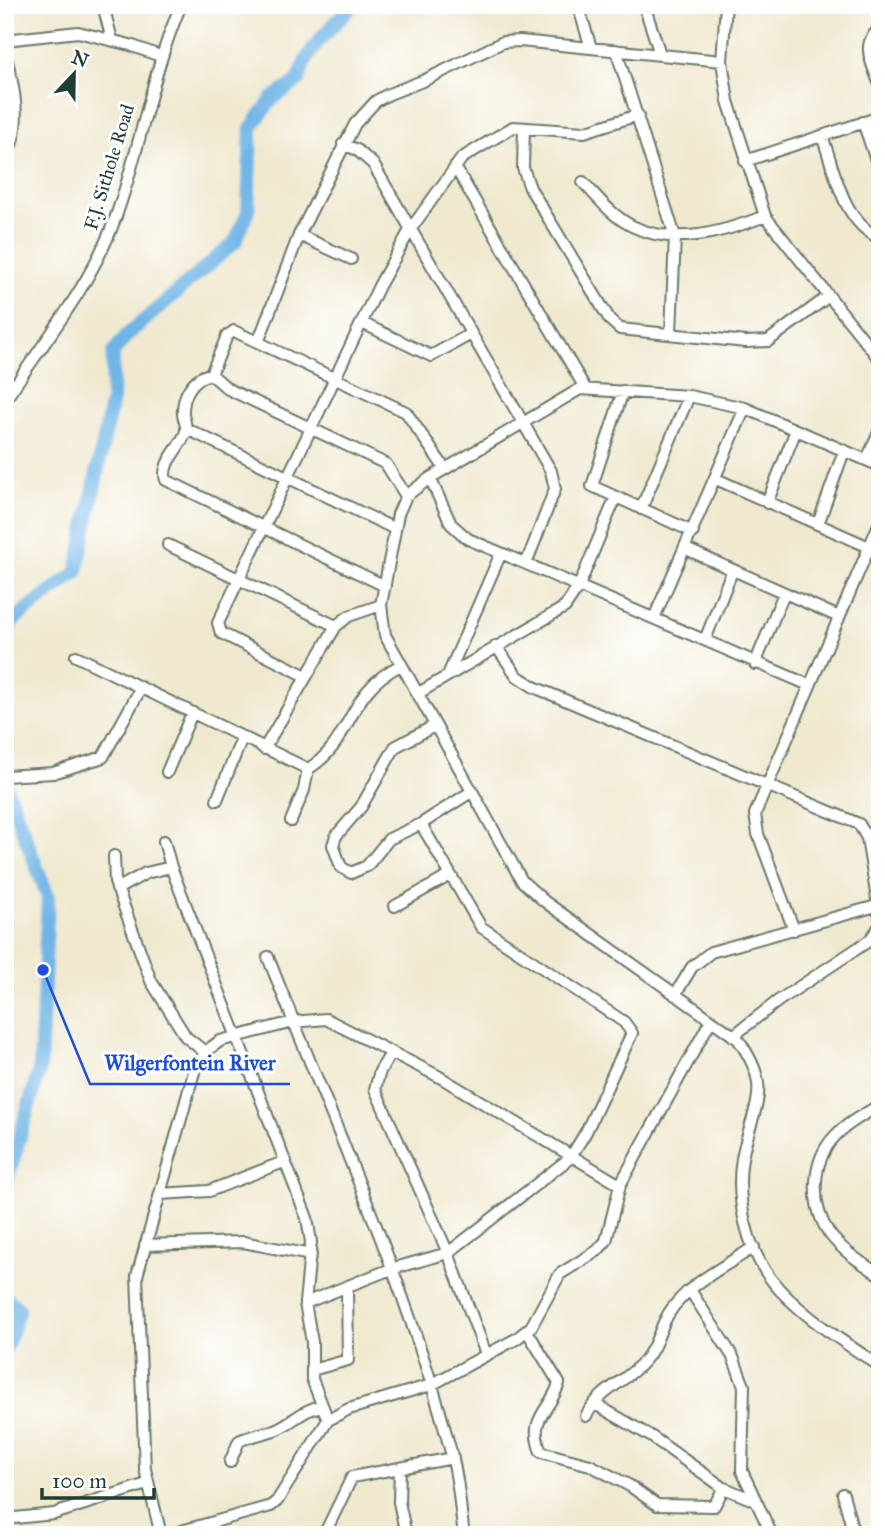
<svg xmlns="http://www.w3.org/2000/svg" width="885" height="1540" font-family="'IM FELL Great Primer',serif">
	<rect width="100%" height="100%" fill="#fff"/>
	<filter id="ink" filterUnits="userSpaceOnUse"><feTurbulence type="fractalNoise" baseFrequency=".0143" numOctaves="2"/><feDisplacementMap in="SourceGraphic" scale="14" xChannelSelector="R" yChannelSelector="G"/><feConvolveMatrix kernelMatrix="1 2 1 2 8 2 1 2 1" color-interpolation-filters="sRGB"/></filter>
	<filter id="wash" filterUnits="userSpaceOnUse"><feTurbulence type="fractalNoise" baseFrequency=".00686" numOctaves="4" result="noise"/><feDisplacementMap in="SourceGraphic" scale="28" xChannelSelector="R" yChannelSelector="G"/><feGaussianBlur stdDeviation="1.57" result="paint"/><feColorMatrix in="noise" values="0 0 0 0 0 0 0 0 0 0 0 0 0 0 0 0 0 1.4 0 .05"/><feComposite in="paint" operator="in"/></filter>
	<g filter="url(#wash)">
		<rect width="100%" height="100%" fill="#f0e9d0"/>
		<g fill="none" stroke-linecap="round" stroke-linejoin="round">
			<path stroke="#70b5e6" stroke-width="14" d="M5 632 15 619 77 572 112 399 113 353 127 335 235 242 248 212 251 128 272 99 299 80C304 50 333 26 353 5
				M5 784 48 897 40 1067 5 1188
				M5 1297 19 1309 5 1350"/>
		</g>
	</g>
	<g filter="url(#ink)">
		<g fill="none" stroke-linecap="round" stroke-linejoin="round">
			<g stroke="#68796b" stroke-width="14">
				<path id="minor" d="M103 5 112 40
					M578 5 591 48
					M644 5 660 54
					M726 5 722 61 728 101 765 216 880 360
					M880 29C859 44 873 65 880 85
					M5 40 78 32 130 45 160 56
					M616 50 675 236 671 333
					M5 54C14 85 24 128 5 157
					M863 122 880 172
					M524 128 523 168 530 188 610 320 620 329 746 342 768 341 829 296
					M822 136C835 170 842 222 880 238
					M343 144 357 150 373 164 551 471 555 489 526 564
					M745 161 880 117
					M455 167 585 388
					M583 182C598 198 612 216 632 226 674 247 724 232 765 216
					M299 235 351 259
					M5 288H7
					M362 323 431 356 471 334
					M259 340 299 235 355 124 376 101 389 94 425 80 503 42 520 41 722 61
					M211 374 228 389 386 464 406 496
					M623 391 592 486 693 532
					M5 400C44 342 91 285 115 219 141 148 151 74 181 5
					M187 429 395 529
					M867 459 880 430
					M880 466 745 408 689 396 580 389 430 478 406 496 398 514 381 605 385 635 522 881 544 901 738 1039C771 1087 757 1098 744 1149 733 1194 746 1253 779 1289 807 1319 845 1343 880 1366
					M430 478 451 524 468 539 809 685
					M716 479 869 547
					M767 503 796 430
					M641 509 689 396
					M818 524 844 451
					M168 545 336 626
					M686 549 839 617
					M385 586 166 480C160 463 182 447 186 431 187 426 184 420 183 415 182 396 192 377 211 374L227 336 234 331 406 412 445 469
					M654 618 745 408
					M705 640 732 571
					M496 646 517 676 534 687 859 824 867 838 880 917
					M76 656 308 769C355 740 345 692 401 665
					M755 664 784 593
					M448 675 501 553
					M306 676 221 633 218 623 379 286 410 230 462 158 513 127 584 132 638 115
					M417 694 565 607 579 586 615 499
					M434 726 395 747 361 807 336 836 333 845 341 867 351 873 367 866 389 839 421 824 471 792
					M264 749 336 626 349 616 381 605
					M167 772 192 713
					M5 776 53 773 103 757 141 688
					M217 800 242 738
					M291 821 304 790 308 769
					M164 841 171 867 307 1218 311 1242 305 1303 312 1342V1379L328 1420
					M114 856 115 882 151 981 186 1037 205 1052
					M117 889 146 873 171 867
					M395 906 449 876
					M794 930 758 834 755 814 880 522
					M268 957C332 1121 408 1285 452 1456 459 1481 460 1509 464 1535
					M675 995 692 967 711 952 880 905
					M733 1036 778 1001 870 940 880 926
					M392 1052 380 1071 375 1089 448 1253 486 1354
					M880 1105C865 1114 847 1123 835 1136 811 1161 810 1205 829 1233 842 1251 862 1263 880 1275
					M160 1194 209 1191 286 1161
					M145 1245 243 1242 311 1255
					M690 1290 733 1357 744 1386 742 1471 772 1535
					M305 1303 391 1269 448 1253 570 1158 586 1132 632 1033 624 1022 481 927 421 824
					M527 1331 559 1383C551 1411 527 1417 541 1452L590 1465 630 1486 657 1505 714 1506 724 1488
					M312 1370 348 1360 347 1287
					M595 1404 652 1437 724 1488 756 1501
					M586 1416C601 1388 625 1383 644 1361 657 1347 659 1329 669 1313 687 1284 726 1266 754 1247
					M230 1462 239 1441C251 1435 265 1434 277 1429 294 1421 304 1409 322 1406
					M400 1468 399 1502 405 1530
					M843 1494 854 1535
					M5 1519 54 1514 147 1484
					M161 1535 145 1469 137 1276 194 1072 205 1052 220 1041 293 1022 326 1019 438 1076 620 1185
					M167 1535 271 1506 277 1501 328 1420 349 1409 431 1385 516 1339 531 1327 560 1274 597 1251 606 1241 620 1185 711 1020
					M324 1535 352 1477 453 1458"/>
			</g>
			<use href="#minor" stroke="#fff" stroke-width="10"/>
		</g>
	</g>
	<g text-anchor="middle" dominant-baseline="central" stroke-width="6" stroke-linejoin="round" paint-order="stroke">
		<g font-size="19" fill="#1f3d34" stroke="#fff">
			<text transform="translate(109 167) rotate(-73)">F.J. Sithole Road</text>
		</g>
	</g>
	<path fill="none" stroke="#1d4ed8" stroke-width="2.5" d="M43 970L90 1084H290"/>
	<circle fill="#1d4ed8" stroke="#fff" stroke-width="2.5" cx="43" cy="970" r="7"/>
	<g font-size="21" text-anchor="middle" font-weight="bold" fill="#1d4ed8" stroke="#fff" stroke-width="6" stroke-linejoin="round" paint-order="stroke">
		<text x="190" y="1070">Wilgerfontein River</text>
	</g>
	<rect width="885" height="1540" fill="none" stroke="#fff" stroke-width="28"/>
	<g transform="translate(74 74) rotate(22)" stroke="#ffffff" stroke-width="5" paint-order="stroke">
	<path d="M0-5L12 26L0 18L-12 26Z" fill="#1f3d34"/>
	<text y="-10" font-size="19" font-weight="bold" text-anchor="middle" fill="#1f3d34">N</text>
	</g>
	<path d="M42 1488v10h112v-10" fill="none" stroke="#1f3d34" stroke-width="3.5"/>
	<text x="52" y="1488" font-size="21" fill="#1f3d34" stroke="#ffffff" stroke-width="5" paint-order="stroke">100 m</text>
</svg>
